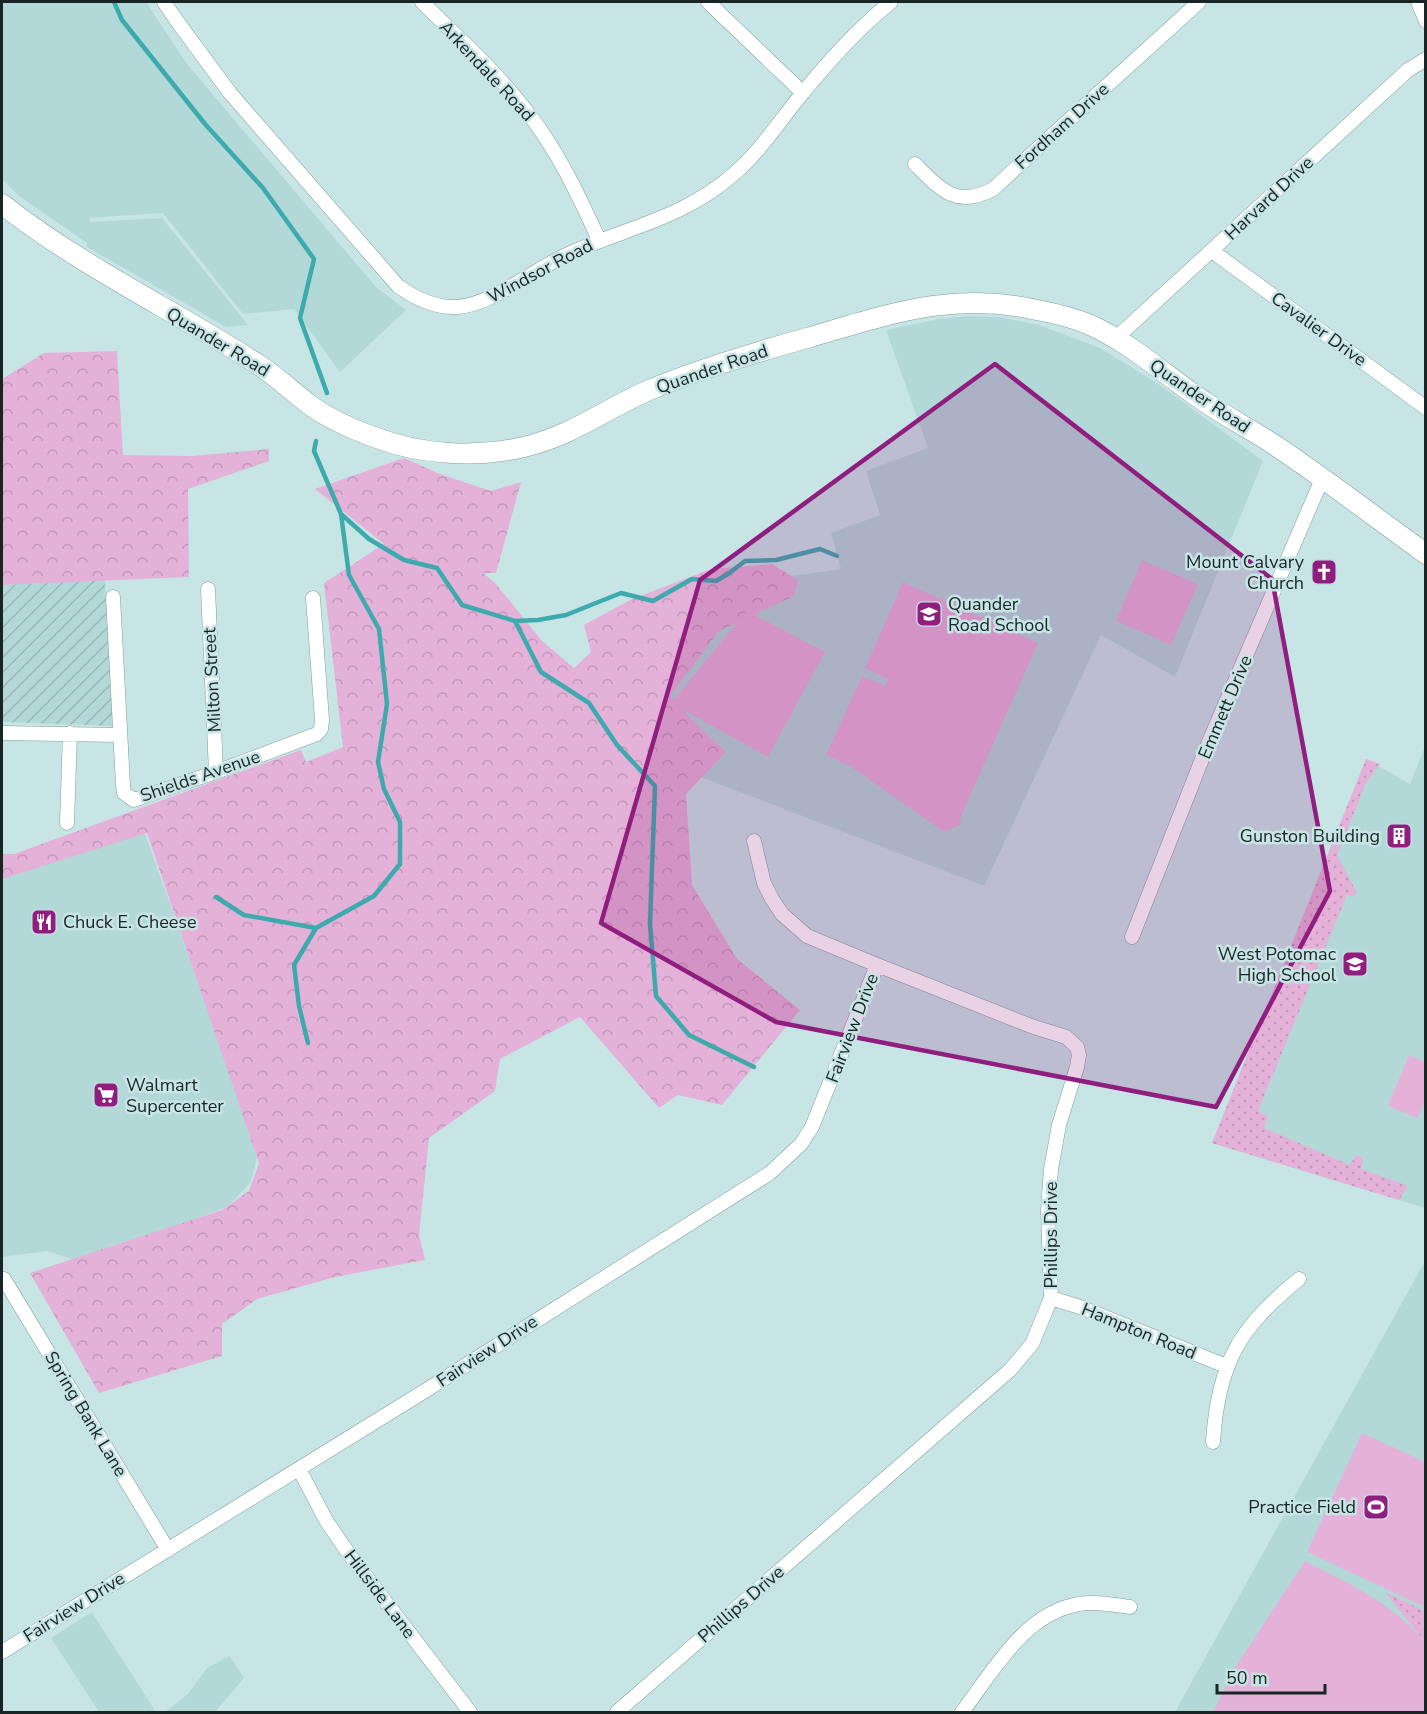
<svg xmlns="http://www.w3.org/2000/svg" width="1427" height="1714" font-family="'Nunito Sans',sans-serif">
	<defs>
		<pattern id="industrial-furrows" width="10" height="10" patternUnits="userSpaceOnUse" patternTransform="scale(1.5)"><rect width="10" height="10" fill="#b3d8d8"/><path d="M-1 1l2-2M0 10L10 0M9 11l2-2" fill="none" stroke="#99b9b9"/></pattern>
		<pattern id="grass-dots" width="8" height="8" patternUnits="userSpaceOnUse" patternTransform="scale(1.5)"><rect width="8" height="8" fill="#e4b1d8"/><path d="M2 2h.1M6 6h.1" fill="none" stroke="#c398b9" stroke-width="1.8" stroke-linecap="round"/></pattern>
		<pattern id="forest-crowns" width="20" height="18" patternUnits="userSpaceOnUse" patternTransform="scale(1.5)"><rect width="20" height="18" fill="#e4b1d8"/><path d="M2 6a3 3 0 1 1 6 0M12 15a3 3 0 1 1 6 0" fill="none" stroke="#c398b9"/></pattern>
	</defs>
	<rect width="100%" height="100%" fill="#c8e5e6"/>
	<path fill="#b3d8d8" d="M2 2H146L187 64 376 287 406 310 340 372 294 309 243 314 163 213 90 218V222L162 218 248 325 226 327 87 247V243L19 196 2 179Z
		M969 316 999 317 1039 325 1100 348 1160 385 1263 461 1175 677 1101 635 984 886 636 752 662 595 841 569 831 533 880 515 866 471 928 448 886 330 939 319Z
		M1425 747V1208L1212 1143 1366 759 1410 784Z
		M138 814 249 1125 257 1157 251 1182 227 1207 90 1257 75 1260 47 1251 2 1257V854L23 855Z
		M1425 1261V1712H1175Z
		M92 1612 93 1614 156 1712H99L55 1644 51 1638Z
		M230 1656 244 1678 215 1712H165L188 1694 207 1668Z"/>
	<path fill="url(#industrial-furrows)" d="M105 580 113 726 2 722V585Z"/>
	<path fill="url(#grass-dots)" d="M1366 759 1380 764 1366 783 1337 855 1357 893 1355 896 1347 895 1258 1111 1268 1116 1264 1128 1350 1165 1356 1155 1362 1158 1363 1161 1361 1169 1408 1186 1399 1200 1212 1143Z
		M1385 1592 1425 1611V1642Z"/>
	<path fill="url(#forest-crowns)" d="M117 351 123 455 192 456 269 449V461L188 489 189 577 2 585V379L44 353Z
		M404 458 440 474 491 491 521 482 496 573H483L496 584 542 641 574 668 591 652 584 625 630 600 711 569 772 564 798 580 794 596 719 631 670 696 696 724 726 752 686 794 692 885 737 959 800 1010 722 1105 678 1095 659 1108 580 1017 500 1059 495 1091 429 1138 419 1235 425 1260 335 1277 257 1299 222 1324V1356L99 1393 30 1273 222 1210 249 1191 259 1163 147 833 2 879V854H14L301 750 306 762 343 747 324 583 384 544 315 489Z"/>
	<path fill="#e4b1d8" d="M1142 560 1198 584 1171 645 1116 621Z
		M903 582 1038 643 961 816 960 825 944 832 850 766 826 755 862 676 885 686 888 679 865 668Z
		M747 611 825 652 768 757 671 703Z
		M1409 1055 1425 1062V1101L1418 1118 1388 1106Z
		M1362 1433 1425 1462V1607L1307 1552Z
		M1305 1561C1350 1584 1392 1603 1425 1642V1712H1213L1235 1668Z"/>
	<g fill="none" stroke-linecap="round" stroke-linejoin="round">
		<path stroke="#3daaad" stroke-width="4.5" d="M114 2 122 20 205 124 263 188 314 259 300 318 327 393
			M316 441 314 451 341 514 369 539 404 560 437 568 462 605 515 621 541 672 589 703 617 745 655 786 650 924 656 996 689 1035 754 1067
			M515 621 538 620 566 615 621 593 653 601 692 579 716 581 728 574 745 561 776 560 820 549 837 556
			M216 897 244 915 316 928 374 896 400 864V822L384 789 378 762 387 704 379 629 349 575 341 514
			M308 1043 299 1006 294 965 316 928"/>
		<g stroke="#809c9c" stroke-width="15">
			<path id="street" d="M164 2 179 24 230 93 398 286C416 299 435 308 457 307 490 305 530 273 560 258 621 228 681 221 735 173 759 152 777 125 797 100 825 65 856 30 891 2
				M422 2C456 36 494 69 524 108 556 147 578 194 599 240
				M708 2 803 93
				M1418 2 1426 21
				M915 164C940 189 956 209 993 189L1199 2
				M1212 251 1426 408
				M1115 339 1408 70 1426 59
				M208 589 216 772
				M113 597 123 785 124 793 134 800 216 772 317 734 321 729 322 720 313 598
				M2 733 120 735
				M67 823 70 733
				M1132 937 1208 744 1322 479
				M4 1279 168 1550
				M1051 1298 1080 1307 1226 1366
				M1213 1442C1218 1363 1239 1328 1299 1279
				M299 1469 327 1522 349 1554 470 1712
				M2 1652 428 1389 770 1173 801 1144 812 1127 877 965
				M617 1712 1010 1370 1032 1344 1051 1298 1048 1210 1051 1169 1059 1125 1077 1067 1079 1055 1077 1047 1066 1037 1031 1026 877 965 807 936 782 914 772 899 764 883 754 841
				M962 1712C993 1672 1024 1613 1079 1604 1095 1601 1114 1605 1130 1607"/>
		</g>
		<g stroke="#809c9c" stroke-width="21">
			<path id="secondary" d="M2 204C82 267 174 310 259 365 277 377 293 392 310 405 329 419 352 429 374 437 421 455 475 458 524 447 571 436 604 410 647 391 699 369 753 353 807 338 890 314 954 290 1042 311 1058 314 1073 318 1088 324 1132 343 1168 378 1208 404 1230 419 1254 431 1276 446 1327 480 1376 518 1426 554"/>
		</g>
		<use href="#street" stroke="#fff" stroke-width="14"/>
		<use href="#secondary" stroke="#fff" stroke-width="20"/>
	</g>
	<path fill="#901e7f" fill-opacity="0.2" stroke="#901e7f" stroke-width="4.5" stroke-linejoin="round" d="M995 364 1272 579 1330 891 1216 1107 776 1022 601 923 700 580Z"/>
	<defs>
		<g id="church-square" transform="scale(1.35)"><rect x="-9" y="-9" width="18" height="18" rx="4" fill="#901e7f" stroke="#c8e5e6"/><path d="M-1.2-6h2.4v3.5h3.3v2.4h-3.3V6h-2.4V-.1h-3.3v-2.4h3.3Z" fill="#fff"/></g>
		<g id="school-square" transform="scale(1.35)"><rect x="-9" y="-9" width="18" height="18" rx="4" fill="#901e7f" stroke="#c8e5e6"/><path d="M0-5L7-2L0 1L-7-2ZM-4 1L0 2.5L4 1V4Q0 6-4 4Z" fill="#fff"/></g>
		<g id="building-square" transform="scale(1.35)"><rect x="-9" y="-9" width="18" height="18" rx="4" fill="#901e7f" stroke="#c8e5e6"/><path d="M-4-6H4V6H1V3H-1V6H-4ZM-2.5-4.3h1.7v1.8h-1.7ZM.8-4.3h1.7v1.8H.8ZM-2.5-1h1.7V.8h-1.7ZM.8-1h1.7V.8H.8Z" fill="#fff"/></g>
		<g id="restaurant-square" transform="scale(1.35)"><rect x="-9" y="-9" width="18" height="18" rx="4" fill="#901e7f" stroke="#c8e5e6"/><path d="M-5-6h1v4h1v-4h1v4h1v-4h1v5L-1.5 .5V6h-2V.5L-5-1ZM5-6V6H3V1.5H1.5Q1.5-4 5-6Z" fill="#fff"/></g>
		<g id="supermarket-square" transform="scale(1.35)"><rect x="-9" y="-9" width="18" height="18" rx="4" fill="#901e7f" stroke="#c8e5e6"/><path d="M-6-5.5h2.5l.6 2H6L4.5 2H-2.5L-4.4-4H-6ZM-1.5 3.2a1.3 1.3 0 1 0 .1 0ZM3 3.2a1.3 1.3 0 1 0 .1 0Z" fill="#fff"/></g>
		<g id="stadium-square" transform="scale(1.35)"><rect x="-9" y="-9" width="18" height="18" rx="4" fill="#901e7f" stroke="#c8e5e6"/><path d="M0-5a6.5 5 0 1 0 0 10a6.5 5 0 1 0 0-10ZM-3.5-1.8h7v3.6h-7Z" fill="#fff"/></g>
	</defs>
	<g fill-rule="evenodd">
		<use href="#church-square" x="1324" y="572"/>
		<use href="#school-square" x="929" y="614"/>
		<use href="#building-square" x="1399" y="836"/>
		<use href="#restaurant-square" x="44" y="922"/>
		<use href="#school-square" x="1355" y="964"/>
		<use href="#supermarket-square" x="106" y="1095"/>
		<use href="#stadium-square" x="1376" y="1507"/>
	</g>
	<g text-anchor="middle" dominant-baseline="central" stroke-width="5" stroke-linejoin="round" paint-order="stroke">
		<g font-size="18" fill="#192424" stroke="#c8e5e6">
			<text transform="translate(487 71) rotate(47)">Arkendale Road</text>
			<text transform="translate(1062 126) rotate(-42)">Fordham Drive</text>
			<text transform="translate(1269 198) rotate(-43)">Harvard Drive</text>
			<text transform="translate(540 271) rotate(-28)">Windsor Road</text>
			<text transform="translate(1319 329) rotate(36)">Cavalier Drive</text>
			<text transform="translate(218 342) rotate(31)">Quander Road</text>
			<text transform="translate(712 369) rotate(-19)">Quander Road</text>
			<text transform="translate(1200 396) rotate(34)">Quander Road</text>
			<text transform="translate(212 680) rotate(-93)">Milton Street</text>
			<text transform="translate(1225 707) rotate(-67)">Emmett Drive</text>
			<text transform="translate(200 776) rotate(-19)">Shields Avenue</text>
			<text transform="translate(852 1028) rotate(-69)">Fairview Drive</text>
			<text transform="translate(1051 1235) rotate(-90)">Phillips Drive</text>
			<text transform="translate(1139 1331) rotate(22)">Hampton Road</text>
			<text transform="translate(487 1351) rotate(-33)">Fairview Drive</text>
			<text transform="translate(86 1414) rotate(59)">Spring Bank Lane</text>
			<text transform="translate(380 1594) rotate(53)">Hillside Lane</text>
			<text transform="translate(741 1604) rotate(-41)">Phillips Drive</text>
			<text transform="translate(74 1607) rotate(-32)">Fairview Drive</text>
		</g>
		<g font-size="18" fill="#192424" stroke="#c8e5e6" text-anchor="end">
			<text x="1304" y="562">Mount Calvary<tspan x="1304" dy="21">Church</tspan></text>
			<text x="948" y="604" text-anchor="start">Quander<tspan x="948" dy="21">Road School</tspan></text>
			<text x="1380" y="836">Gunston Building</text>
			<text x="63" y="922" text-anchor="start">Chuck E. Cheese</text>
			<text x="1336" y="954">West Potomac<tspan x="1336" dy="21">High School</tspan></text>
			<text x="126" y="1085" text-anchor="start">Walmart<tspan x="126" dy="21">Supercenter</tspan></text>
			<text x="1356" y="1507">Practice Field</text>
		</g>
	</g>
	<rect width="1427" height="1714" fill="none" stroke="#192424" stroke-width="6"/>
	<path d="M1217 1684v9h108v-9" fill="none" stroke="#192424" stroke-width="3"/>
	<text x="1226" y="1684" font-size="18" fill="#192424" stroke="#c8e5e6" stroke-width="4.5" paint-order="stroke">50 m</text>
</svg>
